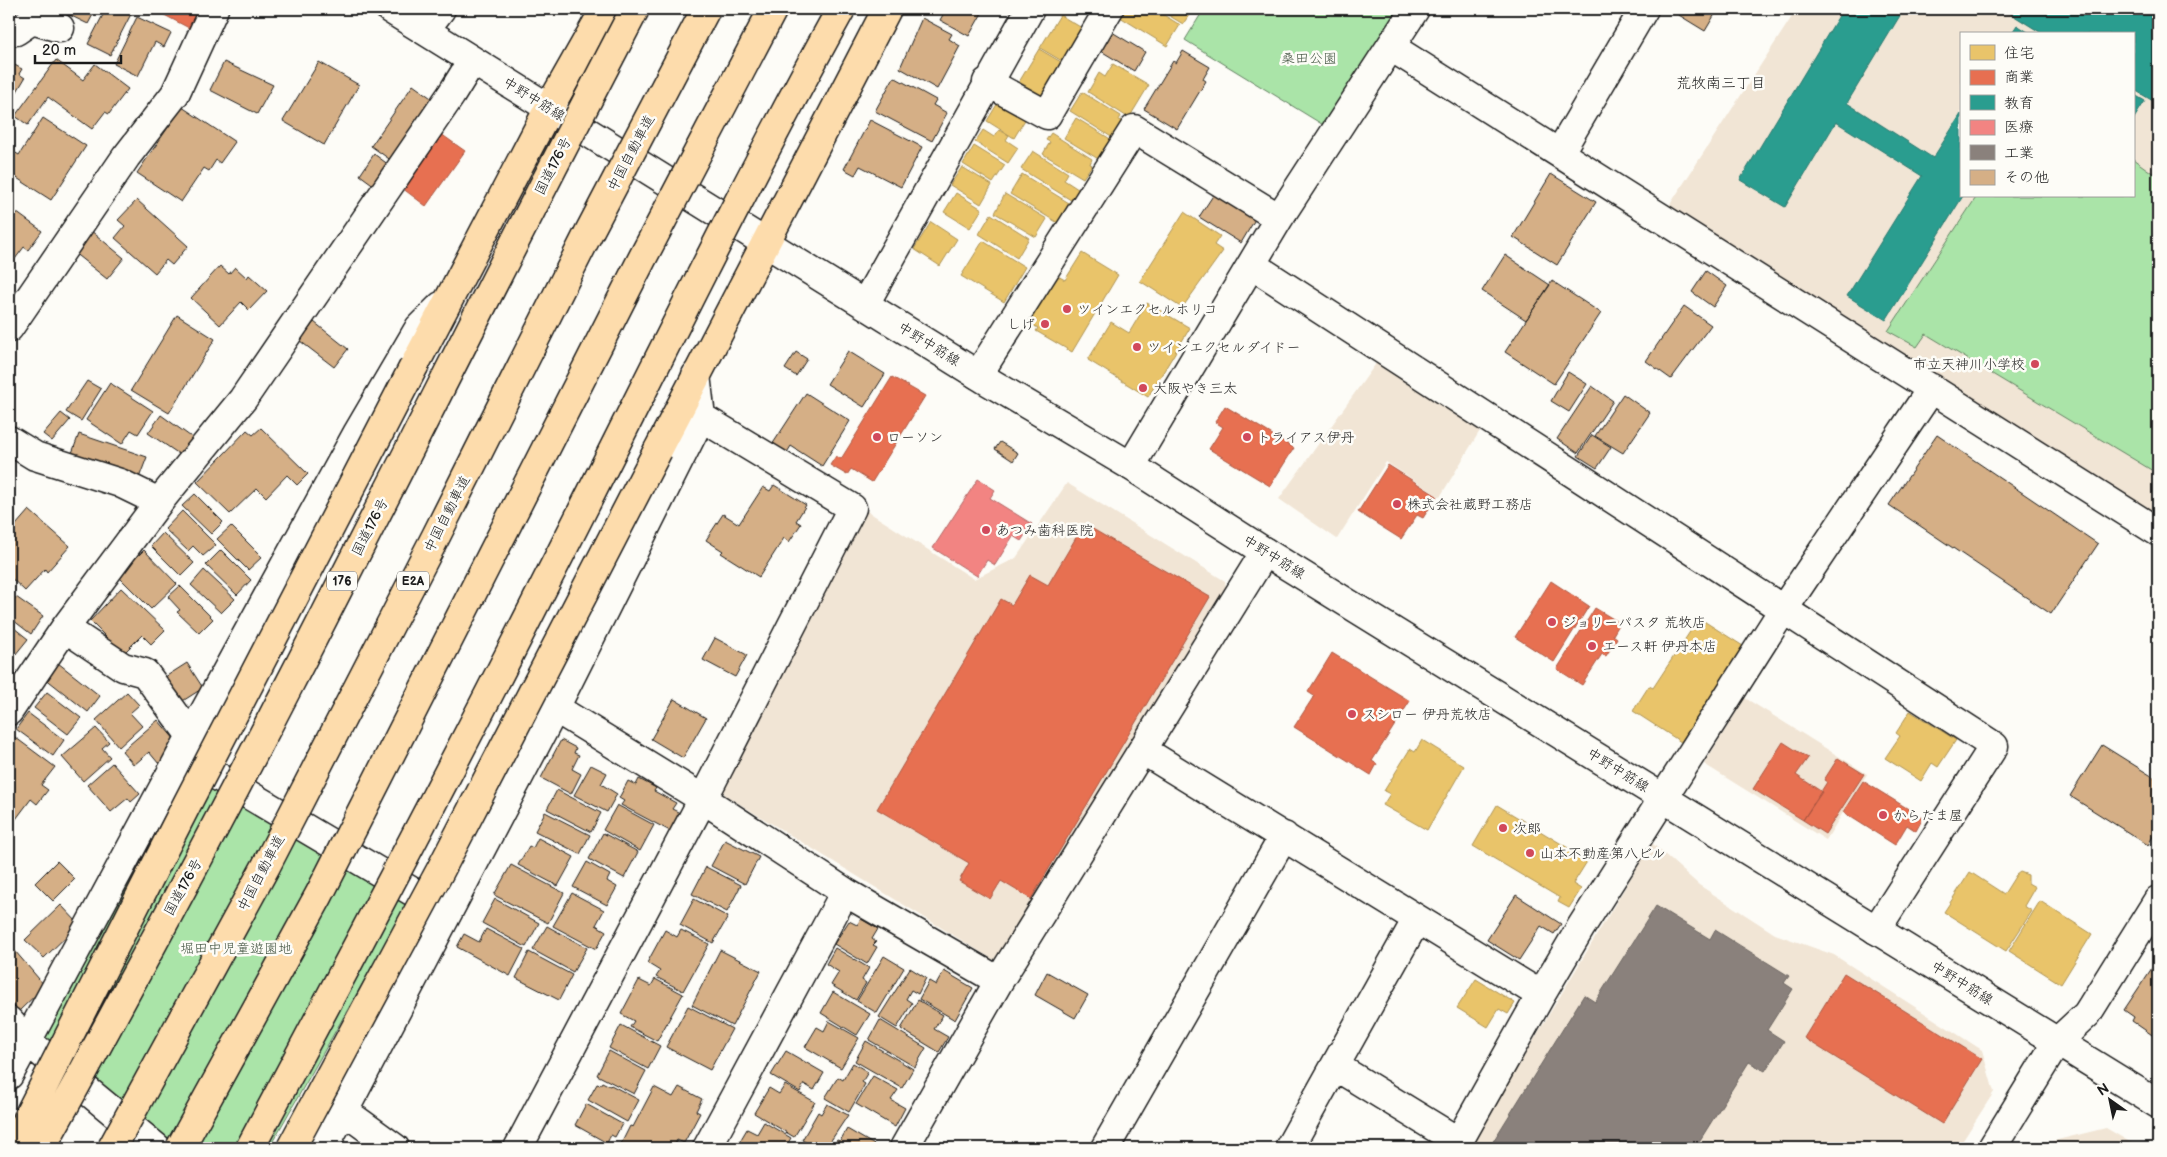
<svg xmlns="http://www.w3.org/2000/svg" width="2167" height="1157" font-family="'Balsamiq Sans','Klee One',sans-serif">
	<rect width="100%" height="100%" fill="#fdfcf7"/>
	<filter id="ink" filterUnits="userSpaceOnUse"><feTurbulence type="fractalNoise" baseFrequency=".02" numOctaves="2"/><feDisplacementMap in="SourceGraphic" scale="10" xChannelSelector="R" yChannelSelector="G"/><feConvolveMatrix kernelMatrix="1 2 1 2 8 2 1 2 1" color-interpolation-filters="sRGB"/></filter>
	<g filter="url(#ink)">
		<path fill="#f1e5d5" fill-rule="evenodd" d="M1797 9H2158V517L1665 212ZM1961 34H2133V196H1961Z
			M1377 362 1481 429 1440 497 1386 462 1337 539 1279 499Z
			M1067 483 1225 581 1226 589 999 959H992L725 795 723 790 867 511 974 579 1016 558Z
			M1745 698 1867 774 1826 840 1704 764Z
			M1653 844 1699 885 1775 934 1834 955 1982 1050 1994 1092 1958 1148H1469L1650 846Z
			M2106 1128 2140 1148H2032L2033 1146Z"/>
		<path fill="#aae4a8" stroke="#638062" d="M1204 9H1399L1325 126 1185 40Z
			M2133 159 2158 177V474L1926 334 1917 347 1888 331 1977 196H2133Z
			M188 771 410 900 269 1148H169L39 1043Z"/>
		<path fill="#e9c46a" stroke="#ac9253" d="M1125 9H1154L1180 25 1167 46 1120 17Z
			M1158 9H1193L1183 24Z
			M1060 15 1087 31 1067 64 1040 48Z
			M1039 49 1066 65 1046 98 1019 82Z
			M1113 64 1149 85 1129 118 1088 92 1099 73 1105 77Z
			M1082 92 1121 116 1119 120 1124 122 1113 138 1070 111Z
			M999 101 1026 118 1014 138 987 121Z
			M1076 118 1112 140 1100 160 1064 138Z
			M983 130 994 137 999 130 1009 135 1006 140 1018 148 1008 163 975 142Z
			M1051 133 1092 159 1090 164 1092 165 1083 178 1043 154 1050 142 1046 140Z
			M974 146 1005 165 993 183 963 164Z
			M1033 151 1068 173 1064 180 1081 191 1074 202 1021 169Z
			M962 167 992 185 981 204 950 185Z
			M1022 174 1069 203 1058 223 1010 194Z
			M956 193 982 209 970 228 944 212Z
			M1005 194 1047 219 1036 237 995 213Z
			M1184 212 1220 236 1214 245 1223 251 1182 308 1140 281Z
			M991 214 1029 238 1017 258 979 234Z
			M931 222 957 239 940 266 914 249Z
			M983 241 1025 267 1004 302 961 276Z
			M1082 253 1118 275 1072 352 1036 331 1038 328 1029 323 1045 296 1042 293 1054 274 1065 280Z
			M1147 303 1190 328 1148 397 1088 360 1111 322 1129 333Z
			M1699 618 1743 646 1681 742 1633 711 1649 686 1653 688Z
			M1910 711 1956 740 1938 767 1932 763 1921 781 1885 758 1900 736 1896 733Z
			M1422 740 1464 766 1427 830 1383 805 1390 794 1384 791 1410 749 1415 752Z
			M1497 805 1588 860 1573 884 1581 889 1569 908 1558 902 1560 898 1473 846Z
			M1970 872 2004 894 2016 875 2020 872 2028 875V883L2035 887 2024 906 2032 911 2006 951 1944 912Z
			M2040 901 2092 934 2061 984 2009 951Z
			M1476 979 1515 1003 1508 1014 1499 1009 1488 1027 1457 1008Z"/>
		<path fill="#e76f51" stroke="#aa5641" d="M153 9H200L189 28Z
			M441 134 465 151 426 206 402 188Z
			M892 377 925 396 872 482 851 469 847 475 830 465 836 456 841 459Z
			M1225 406 1294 448 1270 486 1209 449 1223 427 1215 422Z
			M1388 465 1437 496 1423 518 1417 515 1401 539 1358 512Z
			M1084 524 1210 597 1031 899 1001 881 990 899 959 881 969 863 877 809 1001 599 1012 605 1030 575 1048 585Z
			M1551 581 1589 606 1554 662 1515 637Z
			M1595 608 1620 623 1613 635 1617 638 1606 656 1602 654 1582 685 1557 669Z
			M1332 653 1410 701 1372 761 1377 764 1371 775 1294 727 1314 696 1308 692Z
			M1783 742 1808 758 1796 775 1822 792 1803 820 1753 789Z
			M1838 758 1864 774 1825 834 1803 820 1827 782 1824 780Z
			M1863 781 1923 818 1916 831 1907 825 1895 845 1843 812Z
			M1844 973 1982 1059 1942 1124 1804 1038Z"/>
		<path fill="#2a9d8f" stroke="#26766c" d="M1843 9H1904L1847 103 1933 158 1961 114V196H1963L1886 320 1847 296 1922 176 1836 122 1785 207 1740 180Z
			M2003 9H2158V93L2153 101 2133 89V34H2043Z
			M2017 25 2031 34H2011Z
			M2133 94 2145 101 2133 120Z"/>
		<path fill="#f28482" stroke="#b26563" d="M978 479 995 490 990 498 1032 524 1021 541 1013 536 995 565 987 560 977 576 933 548Z"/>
		<path fill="#8a817c" stroke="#69635f" d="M1656 906 1710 939 1715 930 1789 976 1784 983 1793 989 1767 1030 1784 1041 1765 1071 1749 1062 1695 1148H1489L1584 995 1595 1002Z"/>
		<path fill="#d5af86" stroke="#1c1c1c" d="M57 9H96L88 24Z
			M106 9H125L132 12 110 55 88 44Z
			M942 9H981L979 11 982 13 969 36 940 20 945 11Z
			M1669 9H1718L1705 31Z
			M137 17 171 33 164 47 155 42 138 76 114 64Z
			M922 18 952 34 949 39 960 46 937 89 900 68Z
			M1112 32 1145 52 1134 71 1101 51Z
			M1183 51 1210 67 1203 79 1206 81 1177 129 1144 109 1173 61 1176 63Z
			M56 60 83 80 95 64 128 89 109 114 105 112 92 129 48 97 28 125 15 116Z
			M9 62 22 69 19 74 25 78 9 105Z
			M224 62 273 85 257 114 210 90Z
			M319 62 359 85 324 145 283 121Z
			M894 77 936 100 933 105 947 113 932 141 875 111Z
			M413 85 434 100 392 161 371 146Z
			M182 107 235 142 220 163 216 160 209 171 204 168 181 202 137 173Z
			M43 118 86 146 51 200 9 173V149L19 155Z
			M870 120 922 147 901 187 860 166 855 175 844 169Z
			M374 154 389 165 375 186 360 175Z
			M1551 174 1596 202 1557 265 1513 237Z
			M1216 191 1257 216 1241 243 1199 217Z
			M137 200 188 246 172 265 166 260 155 273 115 238 125 226 118 220Z
			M9 207 42 231 28 250 24 247 15 259 9 255Z
			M90 230 124 258 107 279 73 252Z
			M1505 255 1550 285 1526 320 1482 291Z
			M220 266 229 274 235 267 247 278 249 275 267 291 249 310 241 302 220 325 191 298Z
			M1706 271 1727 286 1713 307 1692 292Z
			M1552 281 1601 313 1554 384 1505 352Z
			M1684 306 1711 325 1671 379 1646 361Z
			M177 315 215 339 169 413 131 390Z
			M314 322 348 349 334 367 300 341Z
			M848 351 885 374 864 407 827 384Z
			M796 352 807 359 796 376 785 369Z
			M1568 372 1587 384 1569 412 1551 401Z
			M87 381 101 389 81 421 66 412Z
			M110 383 153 411 138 434 131 430 122 444 86 420Z
			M1592 386 1613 401 1578 453 1557 439Z
			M806 393 850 421 822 466 791 446 786 454 772 445Z
			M1623 394 1650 413 1623 453 1595 436Z
			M61 413 70 420 52 441 43 434Z
			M161 415 194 439 182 456 148 433Z
			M261 428 308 474 297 485 287 475 266 497 257 488 230 514 197 482 247 430 253 435Z
			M79 434 147 457 139 478 71 456Z
			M1592 435 1611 447 1597 468 1578 456Z
			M1937 435 2098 544 2051 614 1889 505Z
			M1000 442 1018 453 1013 461 995 449Z
			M774 485 806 505 796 521 801 524 789 542 784 538 759 577 721 553 723 551 706 540 723 514 739 524 763 487 770 491Z
			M195 494 223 522 211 534 182 506Z
			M29 510 70 546 47 572 45 569 25 591 9 576V533Z
			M182 511 216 545 203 556 193 546 188 551 165 529Z
			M231 526 262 557 248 570 217 539Z
			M163 533 194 563 181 576 151 546Z
			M144 550 177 584 151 609 118 576Z
			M221 550 251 580 237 595 206 565Z
			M204 570 235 599 221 613 191 585Z
			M180 586 213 619 199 633 177 612 180 610 168 597Z
			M121 588 165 630 151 644 142 635 123 654 90 621Z
			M16 597 43 616 31 634 9 617V607Z
			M9 624 28 639 15 655 9 650Z
			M715 638 747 655 735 677 703 660Z
			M58 663 100 696 88 712 45 678Z
			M187 663 203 688 178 704 162 679Z
			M47 692 81 718 68 734 34 708Z
			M127 692 139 705 130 713 142 726 119 747 96 720Z
			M674 699 706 718 683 758 651 739Z
			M28 713 64 740 53 756 16 729Z
			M158 720 176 741 166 750 171 754 159 764 149 752 134 765 122 751Z
			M96 728 109 742 102 748 110 757 83 781 62 757Z
			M12 735 55 767 41 785 48 790 37 804 31 799 13 823 9 819V739Z
			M561 740 576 748 574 753 579 755 572 769 581 774 571 794 541 778Z
			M2102 745 2158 780V828L2148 845 2070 796Z
			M112 763 140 794 131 802 128 798 111 812 87 785Z
			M591 765 607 773 601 784 617 794 607 812 574 795Z
			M639 779 656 788 654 791 676 803 672 809 680 813 670 831 621 805 624 801 619 798 628 781 636 785Z
			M557 790 601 813 591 832 547 809Z
			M617 805 654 825 640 851 603 830Z
			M545 812 590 835 580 854 535 831Z
			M603 833 638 852 624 878 589 859Z
			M538 838 574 857 558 886 518 865 529 846 533 848Z
			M725 840 759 857 745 884 711 866Z
			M57 861 75 879 53 901 35 883Z
			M587 862 610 875 607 881 617 887 607 905 573 887Z
			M511 865 564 893 548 923 494 895Z
			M706 867 741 885 727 912 692 894Z
			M572 893 604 910 596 925 606 931 596 949 553 926Z
			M1516 895 1561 924 1554 934 1541 926 1519 960 1487 940Z
			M495 899 539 923 526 947 482 923Z
			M694 899 728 917 713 943 680 925Z
			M61 905 79 924 44 958 25 940Z
			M861 919 878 929 872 939 876 942 873 945 877 947 867 964 834 944 849 921 857 925Z
			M547 926 587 948 573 972 533 950Z
			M486 929 524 949 510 976 457 947 464 934 479 942Z
			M665 930 677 937 681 930 709 944 683 991 656 977 660 971 647 963Z
			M9 944 45 986 19 1011 9 1000Z
			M835 948 869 968 862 980 866 983 856 1000 831 985 839 972 826 964Z
			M720 950 761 971 732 1026 692 1005Z
			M529 952 572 975 559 1000 516 978Z
			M884 956 904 968 877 1013 857 1001Z
			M2154 965 2158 967V1039L2132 1021 2134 1017 2124 1010Z
			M910 968 926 978 918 994 911 990 906 999 912 1003 897 1028 879 1017Z
			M944 971 973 988 955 1020 919 999 929 981 936 985Z
			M1047 972 1088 995 1075 1018 1035 995Z
			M655 979 683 994 657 1041 630 1027 634 1021 621 1014 639 980 651 986Z
			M833 992 870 1014 857 1035 821 1013Z
			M918 1000 943 1015 934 1029 948 1037 939 1052 901 1029Z
			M688 1006 732 1029 710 1070 666 1047Z
			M880 1020 926 1048 915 1067 869 1040Z
			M829 1021 859 1038 841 1068 805 1047 817 1027 824 1031Z
			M621 1025 660 1046 648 1069 609 1048Z
			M866 1041 913 1069 902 1088 855 1061Z
			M609 1051 646 1071 634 1094 597 1075Z
			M786 1051 824 1073 814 1090 804 1084 800 1092 771 1075Z
			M853 1063 868 1072 862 1082 865 1084 849 1112 825 1098 838 1077 843 1080Z
			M873 1076 898 1090 891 1100 905 1108 895 1127 856 1104Z
			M602 1082 610 1086 611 1085 639 1100 627 1122 588 1100 597 1084 600 1085Z
			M785 1085 815 1102 794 1137 754 1113 769 1088 779 1094Z
			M654 1087 673 1097 679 1087 702 1099 696 1111 700 1113 684 1143 677 1140 673 1148H619L630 1126 633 1127Z
			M586 1104 622 1124 615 1137 611 1135 607 1143 575 1125Z
			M827 1104 848 1115 826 1148H816L802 1140 818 1112 821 1114Z
			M764 1122 791 1138 785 1148H741L737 1146 747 1129 757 1134Z
			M847 1129 878 1147 877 1148H832L837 1140 840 1141Z"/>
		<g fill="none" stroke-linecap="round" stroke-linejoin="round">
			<g stroke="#1c1c1c" stroke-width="31">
				<path id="street" d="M9 29 16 31 32 20 60 28
					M425 30 441 9
					M1391 47 2158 532
					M987 82 1047 115 1109 9
					M1560 152 1644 9
					M1252 265 1994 746 1876 930
					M865 304 1030 9
					M9 328 126 157 175 94 214 9
					M978 375 1134 129 1279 218
					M9 440 35 456 120 483 159 502
					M1131 466 1279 218 1415 9
					M65 628 123 667 145 673 191 736
					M555 708 703 799 852 508 701 417
					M9 711 65 628 159 502 243 399 451 95 472 61
					M1144 751 1541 995 1581 927 1783 610 1932 388
					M185 757 445 911
					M9 1021 26 1040 157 1148
					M1335 1066 1459 1142
					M9 1075 191 736 358 432 419 328 441 306
					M344 1111 395 1148
					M323 1148 344 1111 555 708 701 417 696 375
					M518 1148 703 799 845 892 999 981
					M707 1148 845 892
					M904 1148 999 981 1265 552
					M1105 1148 1284 836
					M1289 1148 1417 919
					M1455 1148 1541 995
					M1992 1148 2057 1042"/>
			</g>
			<g stroke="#1c1c1c" stroke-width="31">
				<path id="secondary" d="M390 9 986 380 1131 466 1265 552 2158 1104
					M2057 1042 2087 1014 2158 900"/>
			</g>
			<g stroke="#1c1c1c" stroke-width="31">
				<path id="highway" d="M414 366 549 108 605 9
					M658 450 887 9"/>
			</g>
			<use href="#street" stroke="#fdfcf7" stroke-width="28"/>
			<use href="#secondary" stroke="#fdfcf7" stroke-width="28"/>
			<use href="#highway" stroke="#fddcac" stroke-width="28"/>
			<g stroke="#1c1c1c" stroke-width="31" stroke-linecap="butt">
				<path id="highway-bridge" d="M12 1148 187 804 414 366
					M41 1148C75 1089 107 1027 140 967 312 651 468 327 635 9
					M112 1148 266 866 436 536 589 232 706 9
					M180 1148 319 895 642 259 773 9
					M250 1148C349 962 448 776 543 588 642 395 736 199 841 9
					M291 1148 440 871 658 450"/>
			</g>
			<use href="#highway-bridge" stroke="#fddcac" stroke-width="28"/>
		</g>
	</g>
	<g fill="#d1495b" stroke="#fdfcf7" stroke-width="2">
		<circle cx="1067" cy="309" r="5"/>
		<circle cx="1045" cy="324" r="5"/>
		<circle cx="1137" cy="347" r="5"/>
		<circle cx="2035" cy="364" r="5"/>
		<circle cx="1143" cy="388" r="5"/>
		<circle cx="877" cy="437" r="5"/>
		<circle cx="1247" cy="437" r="5"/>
		<circle cx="1397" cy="504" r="5"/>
		<circle cx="986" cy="530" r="5"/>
		<circle cx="1552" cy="622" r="5"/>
		<circle cx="1592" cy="646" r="5"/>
		<circle cx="1352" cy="714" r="5"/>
		<circle cx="1883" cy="815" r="5"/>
		<circle cx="1503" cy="828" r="5"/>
		<circle cx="1530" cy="853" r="5"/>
	</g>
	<g text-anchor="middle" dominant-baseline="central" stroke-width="5" stroke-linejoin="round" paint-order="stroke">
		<g fill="#fdfcf7" stroke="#605f5e" stroke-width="1">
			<rect x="327" y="571.5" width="30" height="19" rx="4"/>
			<rect x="397" y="571.5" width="32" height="19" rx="4"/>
		</g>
		<g font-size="12" font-weight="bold" fill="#1c1c1c">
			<text x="342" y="581">176</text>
			<text x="413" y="581">E2A</text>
		</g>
		<g font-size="14" fill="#475846" stroke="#fdfcf7">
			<text x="1309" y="58">桑田公園</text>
			<text x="236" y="948">堀田中児童遊園地</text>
		</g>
		<g font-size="14" fill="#1c1c1c" stroke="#fdfcf7">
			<text transform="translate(534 99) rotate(32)">中野中筋線</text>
			<text transform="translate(631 153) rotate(-62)">中国自動車道</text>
			<text transform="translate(553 166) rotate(-63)">国道176号</text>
			<text transform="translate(929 344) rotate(32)">中野中筋線</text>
			<text transform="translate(447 514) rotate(-63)">中国自動車道</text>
			<text transform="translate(370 527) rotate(-63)">国道176号</text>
			<text transform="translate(1274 557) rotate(32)">中野中筋線</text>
			<text transform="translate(1618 770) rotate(32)">中野中筋線</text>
			<text transform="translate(261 873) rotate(-62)">中国自動車道</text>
			<text transform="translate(183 887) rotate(-61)">国道176号</text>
			<text transform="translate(1962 983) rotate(32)">中野中筋線</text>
		</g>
		<g font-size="14" fill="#1c1c1c" stroke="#fdfcf7" text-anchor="start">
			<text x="1077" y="309">ツインエクセルホリコ</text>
			<text x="1035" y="324" text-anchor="end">しげ</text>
			<text x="1147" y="347">ツインエクセルダイドー</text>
			<text x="2025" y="364" text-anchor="end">市立天神川小学校</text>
			<text x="1153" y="388">大阪やき三太</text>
			<text x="887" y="437">ローソン</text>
			<text x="1257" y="437">トライアス伊丹</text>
			<text x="1407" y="504">株式会社蔵野工務店</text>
			<text x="996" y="530">あつみ歯科医院</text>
			<text x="1562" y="622">ジョリーパスタ 荒牧店</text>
			<text x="1602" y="646">エース軒 伊丹本店</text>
			<text x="1362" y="714">スシロー 伊丹荒牧店</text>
			<text x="1893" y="815">からたま屋</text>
			<text x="1513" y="828">次郎</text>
			<text x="1540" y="853">山本不動産第八ビル</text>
		</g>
		<g font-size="15" fill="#1c1c1c" stroke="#fdfcf7">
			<text x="1721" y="83">荒牧南三丁目</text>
		</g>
	</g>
	<rect width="2167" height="1157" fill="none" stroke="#fdfcf7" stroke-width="30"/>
	<rect x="15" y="15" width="2137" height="1127" fill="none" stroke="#1c1c1c" stroke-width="2" filter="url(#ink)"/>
	<rect x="1960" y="32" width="175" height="165" fill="#fdfcf7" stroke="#a3a29f"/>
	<rect x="1970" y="45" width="25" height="15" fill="#e9c46a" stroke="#a3a29f"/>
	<text x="2004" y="58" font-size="15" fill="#1c1c1c">住宅</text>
	<rect x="1970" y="70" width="25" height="15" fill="#e76f51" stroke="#a3a29f"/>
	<text x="2004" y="82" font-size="15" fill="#1c1c1c">商業</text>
	<rect x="1970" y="95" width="25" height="15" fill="#2a9d8f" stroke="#a3a29f"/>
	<text x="2004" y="108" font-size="15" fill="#1c1c1c">教育</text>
	<rect x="1970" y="120" width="25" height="15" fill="#f28482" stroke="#a3a29f"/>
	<text x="2004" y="132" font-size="15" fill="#1c1c1c">医療</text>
	<rect x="1970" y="145" width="25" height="15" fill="#8a817c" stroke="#a3a29f"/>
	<text x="2004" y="158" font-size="15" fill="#1c1c1c">工業</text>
	<rect x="1970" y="170" width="25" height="15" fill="#d5af86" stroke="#a3a29f"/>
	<text x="2004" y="182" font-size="15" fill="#1c1c1c">その他</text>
	<g transform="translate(2110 1100) rotate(327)" stroke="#fdfcf7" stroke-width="4" paint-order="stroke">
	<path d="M0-4L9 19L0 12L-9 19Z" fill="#1c1c1c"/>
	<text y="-8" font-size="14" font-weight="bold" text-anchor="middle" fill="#1c1c1c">N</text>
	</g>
	<path d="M35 55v8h86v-8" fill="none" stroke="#1c1c1c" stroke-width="2.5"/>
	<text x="42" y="55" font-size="15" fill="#1c1c1c" stroke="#fdfcf7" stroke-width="4" paint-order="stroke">20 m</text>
</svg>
